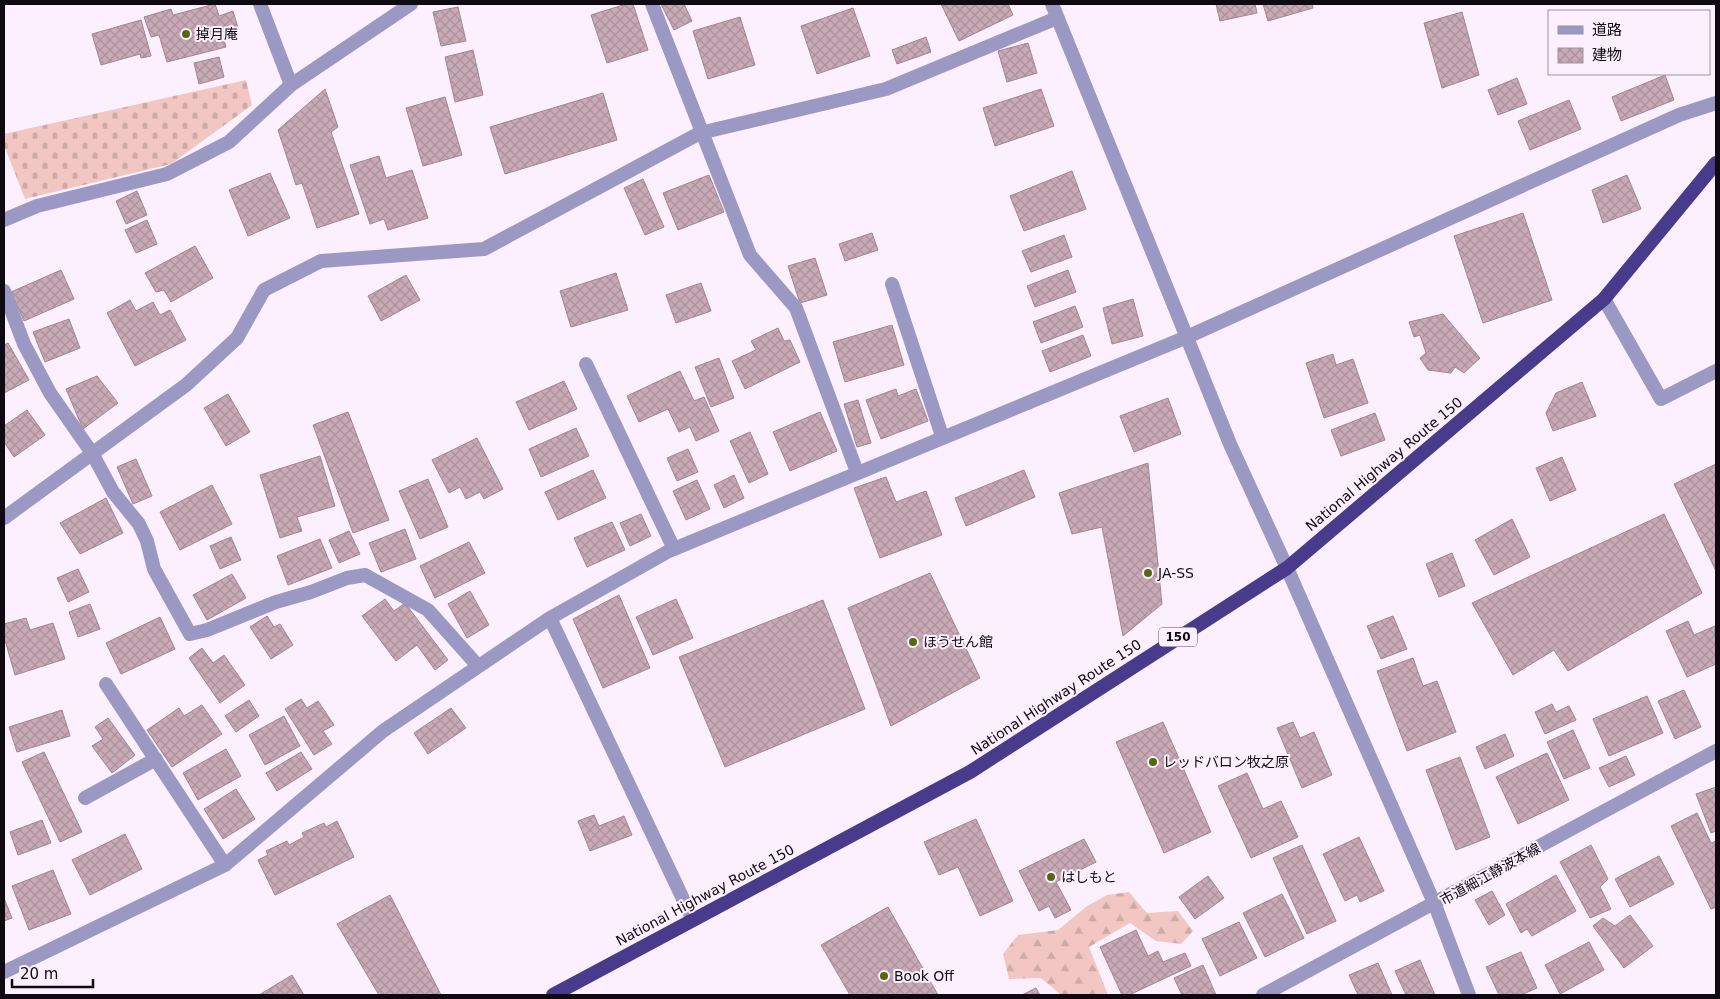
<svg xmlns="http://www.w3.org/2000/svg" width="1720" height="999" font-family="'DejaVu Sans','Noto Sans JP',sans-serif">
	<defs>
		<pattern id="forest-firs" width="22" height="20" patternUnits="userSpaceOnUse" patternTransform="scale(1.25)"><rect width="22" height="20" fill="#f2c7c3"/><path d="M5 1l3.5 6h-7zM16 11l3.5 6h-7z" fill="#ceaaa6"/></pattern>
		<pattern id="cemetery-stones" width="16" height="16" patternUnits="userSpaceOnUse" patternTransform="scale(1.25)"><rect width="16" height="16" fill="#f2c7c3"/><path d="M2 7V4a2 2 0 0 1 4 0v3zM10 15v-3a2 2 0 0 1 4 0v3z" fill="#ceaaa6"/></pattern>
		<pattern id="building-cross-hatch" width="8" height="8" patternUnits="userSpaceOnUse" patternTransform="scale(1.25)"><rect width="8" height="8" fill="#c8aab6"/><path d="M0 0l8 8M0 8l8-8" fill="none" stroke="#ab919b"/></pattern>
	</defs>
	<rect width="100%" height="100%" fill="#fcf0fe"/>
	<path fill="url(#forest-firs)" d="M1129 892 1147 913 1178 911 1193 931 1181 944 1156 941 1130 923 1089 947 1108 995H1061L1041 978 1009 979 1003 954 1018 935 1058 930 1087 906 1107 895Z"/>
	<path fill="url(#cemetery-stones)" d="M246 80 252 105 171 164 25 199 4 145V134Z"/>
	<path fill="url(#building-cross-hatch)" stroke="#a28691" d="M215 4 219 16 233 11 238 28 222 32 226 47 167 62 159 35 151 37 144 17 171 9 173 15Z
		M626 4H633L648 50 607 63 591 15Z
		M661 4H684L692 21 674 30Z
		M941 4H1008L1013 15 959 41Z
		M1216 4H1255L1257 13 1220 21Z
		M1263 4H1312L1313 8 1268 21Z
		M458 7 466 41 441 46 433 12Z
		M853 8 870 56 817 74 801 26Z
		M1462 12 1479 75 1442 88 1424 23Z
		M740 17 755 65 708 79 693 31Z
		M141 20 151 56 141 58 140 54 101 65 92 34Z
		M926 37 931 52 897 64 892 50Z
		M1028 43 1037 73 1007 82 998 51Z
		M473 50 483 95 455 102 445 57Z
		M219 57 224 77 199 84 194 63Z
		M1665 75 1674 100 1621 121 1612 97Z
		M1517 78 1527 104 1498 115 1488 90Z
		M325 89 338 127 331 132 359 214 317 228 302 183 296 185 278 130Z
		M1041 89 1054 126 995 146 983 108Z
		M603 93 617 140 505 174 490 127Z
		M445 97 462 155 423 166 406 108Z
		M1569 100 1581 129 1530 150 1518 121Z
		M379 156 386 178 412 170 428 218 388 230 384 219 370 224 350 165Z
		M1072 171 1086 209 1024 231 1010 196Z
		M270 173 290 218 248 236 229 190Z
		M709 175 724 212 678 230 663 193Z
		M1627 175 1641 209 1603 223 1592 190Z
		M643 179 664 227 645 235 624 188Z
		M137 191 147 215 126 224 116 201Z
		M1523 213 1552 300 1483 323 1454 236Z
		M147 220 157 244 136 253 125 230Z
		M872 233 878 250 845 261 839 244Z
		M1064 235 1072 257 1031 272 1022 251Z
		M195 246 213 278 171 302 164 290 156 292 145 273Z
		M815 258 827 295 800 303 788 266Z
		M61 270 74 299 24 321 11 292Z
		M1068 270 1076 292 1035 307 1027 286Z
		M616 273 628 310 571 327 560 291Z
		M406 275 420 300 381 321 368 296Z
		M701 283 711 311 676 323 666 295Z
		M1133 299 1143 336 1112 344 1103 308Z
		M130 300 136 311 153 302 160 315 170 310 186 340 135 366 107 313Z
		M1075 306 1083 327 1041 343 1033 322Z
		M1443 314 1480 358 1464 373 1455 367 1451 373 1428 370 1420 358 1426 353 1420 335 1414 337 1409 322Z
		M69 319 80 348 45 362 33 332Z
		M892 325 904 365 845 382 833 342Z
		M778 328 784 341 790 340 800 362 745 389 732 361 756 350 751 341Z
		M1083 335 1091 356 1050 372 1042 351Z
		M8 343 29 380 4 393V345Z
		M1333 354 1336 365 1353 359 1368 403 1324 418 1306 363Z
		M719 358 734 398 711 407 695 367Z
		M680 371 694 401 704 397 719 431 696 441 690 427 679 432 668 409 639 422 627 396Z
		M97 376 118 403 83 429 66 389Z
		M564 381 577 409 529 430 516 402Z
		M1582 382 1596 416 1553 431 1546 413 1556 393Z
		M896 389 898 396 916 389 928 421 881 439 866 400Z
		M228 394 250 432 226 446 204 408Z
		M1168 398 1181 434 1134 452 1120 416Z
		M858 400 871 443 857 447 844 404Z
		M27 410 45 435 14 457 4 442V426Z
		M348 412 389 520 353 533 313 425Z
		M820 412 837 451 790 471 773 432Z
		M1375 413 1385 440 1341 456 1331 430Z
		M576 428 589 456 541 477 529 449Z
		M750 432 768 474 749 483 730 441Z
		M477 438 503 489 484 499 480 492 466 499 460 487 449 493 432 460Z
		M688 449 698 472 677 481 667 458Z
		M320 456 335 506 297 517 302 531 280 538 260 475Z
		M1562 457 1576 490 1550 501 1536 468Z
		M136 459 152 496 133 504 117 467Z
		M1148 463 1162 604 1123 636 1102 527 1072 534 1059 493Z
		M1716 464V571L1674 484Z
		M593 470 606 498 558 520 545 492Z
		M1024 470 1035 497 966 526 955 498Z
		M734 475 744 498 724 508 714 485Z
		M886 477 896 502 926 491 942 535 880 558 854 488Z
		M428 479 448 527 420 539 399 491Z
		M697 480 710 509 686 520 673 491Z
		M212 485 232 524 180 550 160 512Z
		M106 498 123 533 80 554 60 523Z
		M641 514 651 536 630 546 620 523Z
		M1664 514 1702 593 1568 671 1554 650 1513 675 1472 603Z
		M1512 519 1530 557 1494 575 1475 540Z
		M612 522 625 550 587 567 574 538Z
		M405 529 416 559 381 572 369 543Z
		M349 531 360 554 339 563 329 540Z
		M231 537 241 560 220 569 210 546Z
		M320 539 332 568 288 585 277 556Z
		M469 542 485 573 435 598 420 566Z
		M1452 553 1465 586 1439 597 1426 564Z
		M78 569 89 592 68 602 57 578Z
		M930 573 980 678 891 726 848 608Z
		M232 574 246 598 207 620 193 595Z
		M470 591 489 625 467 638 448 604Z
		M619 595 650 668 603 688 573 619Z
		M385 599 394 611 405 603 448 660 435 670 417 645 396 661 362 616Z
		M676 599 693 638 653 655 636 617Z
		M823 600 865 709 725 767 679 657Z
		M90 604 100 629 78 637 69 612Z
		M267 616 274 627 280 624 293 645 271 659 250 627Z
		M1393 616 1407 649 1381 659 1367 626Z
		M160 617 175 649 121 674 106 643Z
		M26 618 30 630 53 623 65 659 15 675 4 637V624Z
		M1688 621 1694 635 1715 626 1716 664 1687 677 1666 631Z
		M202 648 213 663 224 655 245 685 220 703 189 658Z
		M1413 658 1423 686 1437 681 1456 732 1407 751 1377 671Z
		M1684 690 1701 727 1675 739 1658 701Z
		M1647 696 1663 733 1609 756 1593 719Z
		M301 699 307 708 318 701 334 725 323 731 332 744 314 755 285 709Z
		M249 700 259 716 236 732 225 716Z
		M1552 704 1556 712 1569 706 1576 720 1545 734 1535 712Z
		M202 705 222 734 172 767 147 730 179 708 184 716Z
		M451 708 466 728 428 754 414 733Z
		M62 710 70 736 17 752 9 727Z
		M284 716 300 746 265 765 249 735Z
		M108 718 135 755 112 773 92 746 103 739 95 727Z
		M1163 722 1211 832 1164 853 1116 742Z
		M1293 722 1300 738 1314 732 1332 775 1302 788 1277 728Z
		M1573 730 1590 768 1564 779 1547 742Z
		M1505 734 1514 756 1485 769 1476 747Z
		M226 749 241 776 198 800 183 773Z
		M44 752 82 832 60 842 22 762Z
		M301 752 312 769 277 791 266 773Z
		M1547 753 1569 800 1518 824 1496 777Z
		M1626 756 1635 775 1609 787 1599 768Z
		M1460 757 1490 837 1456 850 1426 770Z
		M1247 773 1263 809 1281 801 1298 837 1251 858 1218 786Z
		M1716 787V831L1711 833 1696 794Z
		M236 789 255 819 223 839 204 809Z
		M1697 813 1711 843 1716 841V907L1711 909 1671 826Z
		M594 815 599 826 624 816 632 835 590 851 578 821Z
		M976 819 1013 901 980 916 958 867 939 875 924 842Z
		M42 820 51 843 18 855 10 832Z
		M337 821 354 857 275 895 258 860 268 855 266 851 287 841 289 845 304 837 302 833 324 823 326 827Z
		M125 834 142 869 90 895 72 860Z
		M1359 837 1384 891 1360 902 1357 895 1345 901 1323 854Z
		M1084 839 1096 862 1056 882 1071 910 1055 918 1049 906 1039 911 1019 871Z
		M1302 845 1336 921 1307 934 1273 858Z
		M1591 845 1608 879 1600 887 1611 909 1590 918 1560 862Z
		M1659 856 1674 884 1630 907 1615 879Z
		M53 870 71 914 29 930 12 886Z
		M1556 875 1576 911 1532 936 1527 929 1521 933 1506 904Z
		M1208 876 1224 898 1195 919 1179 897Z
		M1492 891 1505 915 1489 925 1475 900Z
		M1282 894 1304 938 1265 957 1243 913Z
		M390 895 441 995H379L337 924Z
		M4 898 12 918 4 921Z
		M888 907 938 995H850L821 945Z
		M1630 915 1653 946 1624 968 1593 926 1603 918 1615 926Z
		M1239 922 1257 958 1220 976 1202 939Z
		M1136 930 1148 956 1158 951 1163 962 1185 953 1191 966 1129 995H1122L1100 947Z
		M1589 942 1604 970 1560 994 1545 965Z
		M1521 952 1537 988 1521 995H1499L1486 967Z
		M1420 960 1435 995H1406L1395 971Z
		M1378 963 1392 995H1358L1349 975Z
		M1203 965 1216 995H1182L1174 978Z
		M292 975 304 995H259Z
		M1036 988 1040 995H1022Z"/>
	<g fill="none" stroke-linecap="round" stroke-linejoin="round">
		<path stroke="#9b98c3" stroke-width="14" d="M652 4 750 255 796 308 857 472
			M892 284 942 436
			M4 291 24 344 50 393 92 453 113 492 139 524 147 541 154 569 190 634 207 630 276 602 311 592 347 578 365 575 428 610 478 666
			M586 364 674 549
			M106 684 225 865
			M85 798 156 759"/>
		<path stroke="#9b98c3" stroke-width="14" d="M260 4 291 85
			M4 220 37 206 167 174 229 142 291 85 411 4
			M1604 299 1661 399 1716 371
			M4 518 186 385 237 338 264 290 321 261 484 249 700 133 886 89 1057 18
			M550 618 693 920
			M4 972 225 865 383 731 550 618 669 551 1187 337 1679 115 1716 103
			M1263 995 1716 751"/>
		<path stroke="#9b98c3" stroke-width="14" d="M1052 4 1230 444 1287 568 1435 905 1469 995"/>
		<path stroke="#4a3a8b" stroke-width="14" d="M553 995 970 772 1287 568 1604 299 1716 163"/>
	</g>
	<g fill="#576710" stroke="#fcf0fe" stroke-width="2">
		<circle cx="186" cy="34" r="5"/>
		<circle cx="1148" cy="573" r="5"/>
		<circle cx="913" cy="642" r="5"/>
		<circle cx="1153" cy="762" r="5"/>
		<circle cx="1051" cy="877" r="5"/>
		<circle cx="884" cy="976" r="5"/>
	</g>
	<g text-anchor="middle" dominant-baseline="central" stroke-width="4" stroke-linejoin="round" paint-order="stroke">
		<rect fill="#fcf0fe" stroke="#564e58" stroke-width="1" x="1159" y="627.5" width="38" height="19" rx="4"/>
		<g font-size="12" font-weight="bold" fill="#0f0911">
			<text x="1178" y="637">150</text>
		</g>
		<g font-size="14" fill="#0f0911" stroke="#fcf0fe" text-anchor="start">
			<text x="196" y="34">掉月庵</text>
			<text x="1158" y="573">JA-SS</text>
			<text x="923" y="642">ほうせん館</text>
			<text x="1163" y="762">レッドバロン牧之原</text>
			<text x="1061" y="877">はしもと</text>
			<text x="894" y="976">Book Off</text>
		</g>
		<g font-size="14" fill="#0f0911" stroke="#fcf0fe">
			<text transform="translate(1384 464) rotate(-40)">National Highway Route 150</text>
			<text transform="translate(1056 697) rotate(-33)">National Highway Route 150</text>
			<text transform="translate(1490 874) rotate(-29)">市道細江静波本線</text>
			<text transform="translate(705 895) rotate(-28)">National Highway Route 150</text>
		</g>
	</g>
	<rect width="1720" height="999" fill="none" stroke="#0f0911" stroke-width="10"/>
	<rect x="1548" y="10" width="162" height="65" fill="#fcf0fe" stroke="#9d949f"/>
	<rect x="1558" y="26" width="25" height="8" fill="#9b98c3" stroke="#9d949f"/>
	<text x="1592" y="35" font-size="15" fill="#0f0911">道路</text>
	<rect x="1558" y="48" width="25" height="15" fill="url(#building-cross-hatch)" stroke="#9d949f"/>
	<text x="1592" y="60" font-size="15" fill="#0f0911">建物</text>
	<path d="M12 979v8h81v-8" fill="none" stroke="#0f0911" stroke-width="2.5"/>
	<text x="20" y="979" font-size="15" fill="#0f0911" stroke="#fcf0fe" stroke-width="4" paint-order="stroke">20 m</text>
</svg>
